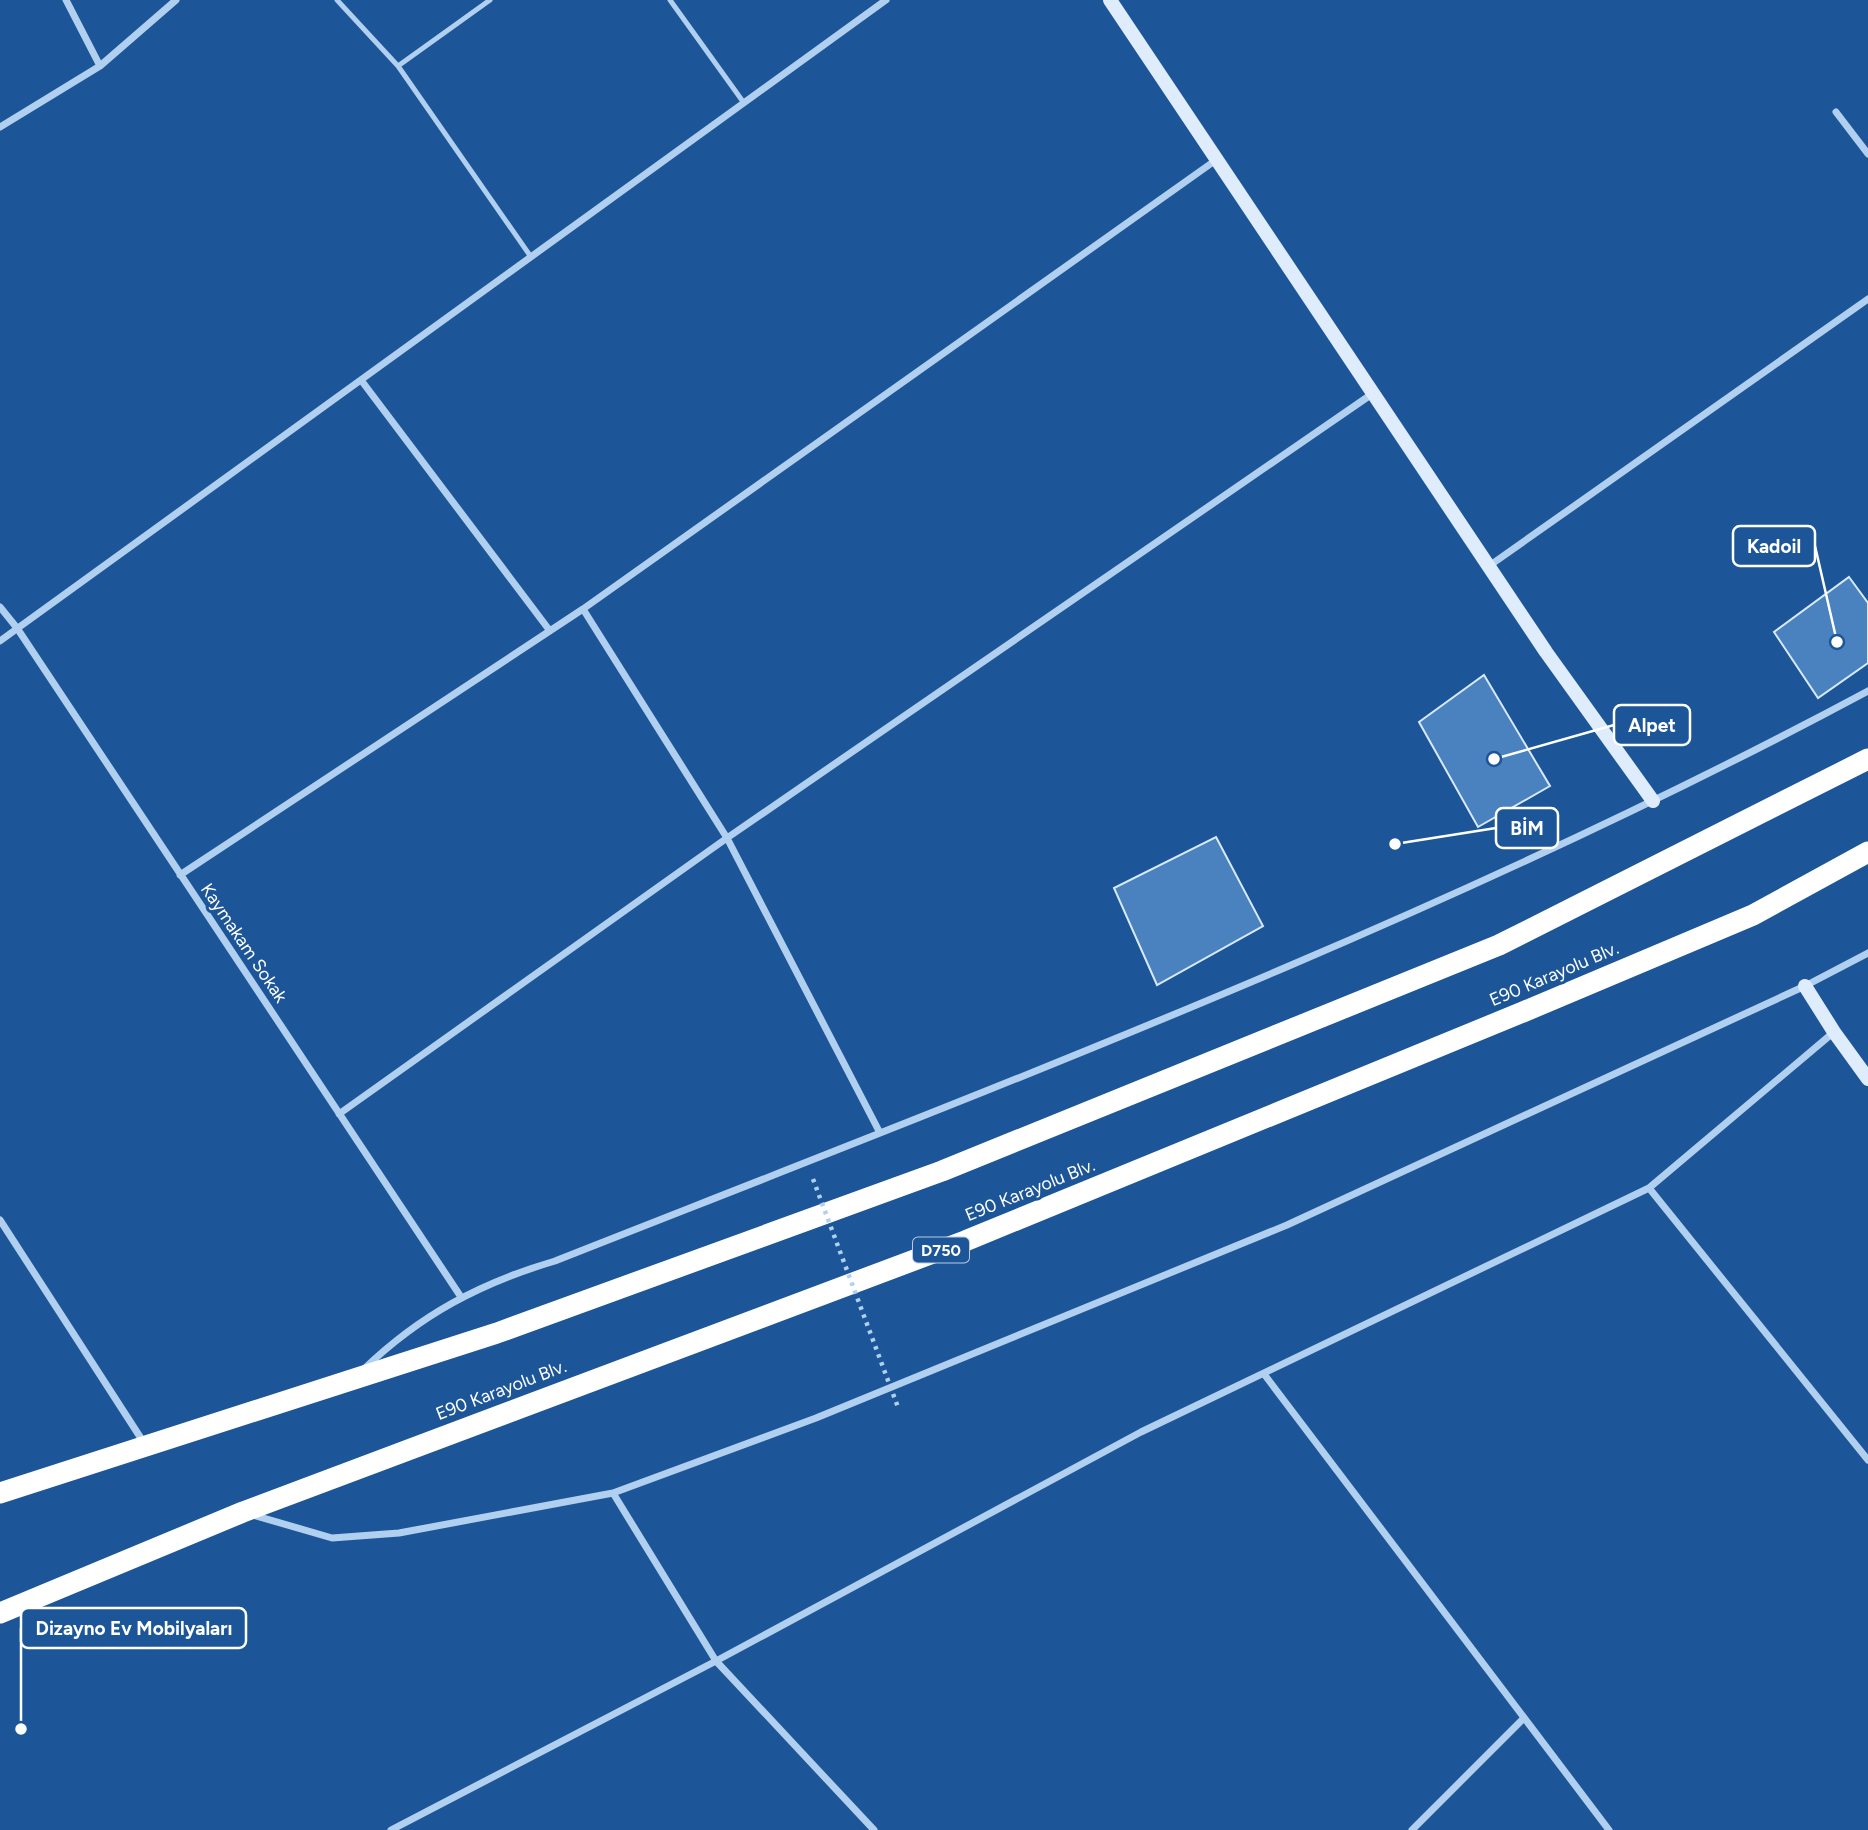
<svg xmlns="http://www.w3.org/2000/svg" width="1868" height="1830" font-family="Figtree,sans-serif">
	<rect width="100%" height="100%" fill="#1c5698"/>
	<path fill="#4982bf" stroke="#d8e9fb" stroke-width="2" d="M1849 577 1868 603V663L1818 698 1774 632Z
		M1484 675 1550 786 1478 827 1419 722Z
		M1216 837 1263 926 1157 985 1114 888Z"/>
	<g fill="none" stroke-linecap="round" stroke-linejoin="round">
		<path stroke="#b1d0f0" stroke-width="5" d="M337 0 398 66 531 257
			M670 0 744 103
			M398 66 490 0"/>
		<path stroke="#b1d0f0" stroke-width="7" d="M66 0 100 66
			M1836 112 1868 154
			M0 127 100 66 176 0
			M361 380 550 631
			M1489 566 1868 299
			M0 607 17 628 461 1297
			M583 609 727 838 880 1133
			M0 641 886 0
			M180 875 583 609 1216 160
			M339 1114 727 838 1372 394
			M1649 1188 1868 1460
			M0 1220 144 1443
			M364 1369C420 1315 480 1283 555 1261 999 1086 1447 917 1868 691
			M1264 1374 1609 1830
			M613 1493 716 1661 874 1830
			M253 1515 332 1538 399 1533 613 1493 816 1418 1287 1225 1805 986 1868 953
			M391 1830 716 1661 1141 1432 1649 1188 1834 1032
			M1412 1830 1524 1718"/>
		<path stroke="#dfecfb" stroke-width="14" d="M1110 0 1546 652 1653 801
			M1805 986 1834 1032 1868 1079"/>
		<path stroke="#fff" stroke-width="21" d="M0 1493 497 1333 942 1171 1499 945 1868 759
			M0 1613 243 1512 965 1241 1523 1012 1753 915 1868 852"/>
		<path stroke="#b1d0f0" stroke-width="4.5" stroke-dasharray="3.5 5" stroke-linecap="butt" d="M813 1179 899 1410"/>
	</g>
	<g text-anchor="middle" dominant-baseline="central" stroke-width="6" stroke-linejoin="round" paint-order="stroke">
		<rect fill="#1c5698" stroke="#bbcce0" stroke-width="2" x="913" y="1237.5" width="56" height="25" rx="5"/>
		<g font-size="16" font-weight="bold" fill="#fff">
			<text x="941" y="1250">D750</text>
		</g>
		<g font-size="18" fill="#fff" stroke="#1c5698">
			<text transform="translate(244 943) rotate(56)">Kaymakam Sokak</text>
			<text transform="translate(1554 974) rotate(-23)">E90 Karayolu Blv.</text>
			<text transform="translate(1030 1190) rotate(-22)">E90 Karayolu Blv.</text>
			<text transform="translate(501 1390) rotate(-21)">E90 Karayolu Blv.</text>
		</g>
	</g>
	<path fill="none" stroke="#fff" stroke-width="2.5" d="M1837 642L1815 546M1494 759L1614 725M1395 844L1496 828M21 1729L21 1628"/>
	<g fill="#fff" stroke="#1c5698" stroke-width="2.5">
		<circle cx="1837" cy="642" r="7"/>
		<circle cx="1494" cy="759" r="7"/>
		<circle cx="1395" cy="844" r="7"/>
		<circle cx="21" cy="1729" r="7"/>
	</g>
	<g fill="#1c5698" stroke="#fff" stroke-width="2.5">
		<rect x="1733" y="526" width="82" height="40" rx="7"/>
		<rect x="1614" y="705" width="76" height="40" rx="7"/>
		<rect x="1496" y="808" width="62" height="40" rx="7"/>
		<rect x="21" y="1608" width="225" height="40" rx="7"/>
	</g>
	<g font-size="19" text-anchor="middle" font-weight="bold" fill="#fff">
		<text x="1774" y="553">Kadoil</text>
		<text x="1652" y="732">Alpet</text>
		<text x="1527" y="835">BİM</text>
		<text x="134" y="1635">Dizayno Ev Mobilyaları</text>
	</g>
</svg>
